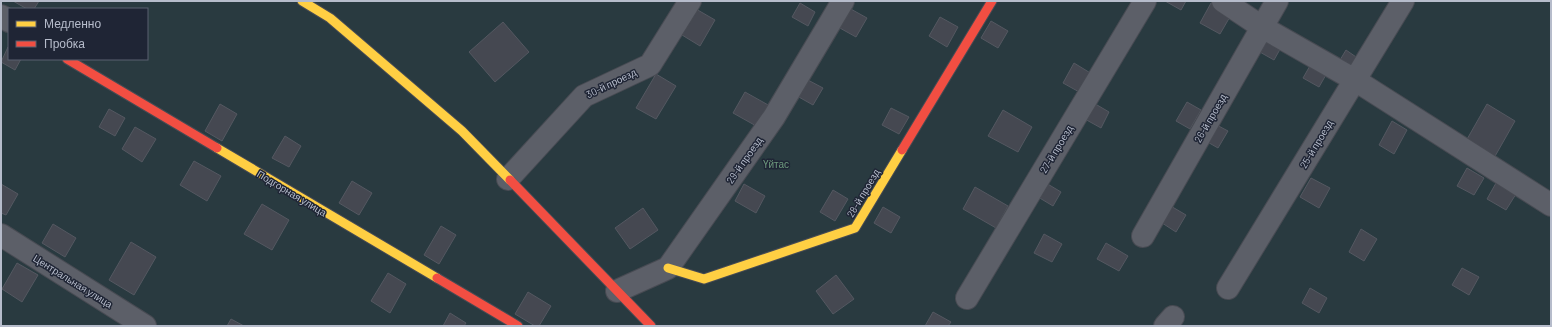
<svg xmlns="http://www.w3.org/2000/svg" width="1552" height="327" font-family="Barlow,sans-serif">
	<rect width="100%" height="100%" fill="#2c303a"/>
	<path fill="#293a40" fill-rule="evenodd" d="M1 1H1551V326H1ZM9 9H147V59H9Z"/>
	<path fill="#454851" stroke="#545861" d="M13 1H39L34 9H27Z
		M1165 1H1186L1181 10Z
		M800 3 815 12 808 26 792 17Z
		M1211 3 1231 15 1220 34 1200 23Z
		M849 8 867 18 856 37 838 27Z
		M696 9 715 20 700 46 682 35Z
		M940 17 958 27 947 47 929 36Z
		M991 21 1008 31 998 48 981 38Z
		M503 22 529 52 495 82 469 52Z
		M1267 35 1283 44 1274 60 1258 51Z
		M8 47 9 59H21L15 70 1 62Z
		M1346 50 1359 59 1353 69 1340 60Z
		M1074 63 1092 74 1081 93 1063 83Z
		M1311 64 1327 73 1319 87 1303 78Z
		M656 74 676 86 656 119 636 108Z
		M806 79 823 88 813 105 797 96Z
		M745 92 770 106 758 127 733 113Z
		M1092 102 1109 112 1101 128 1083 118Z
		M1187 102 1201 110 1190 129 1176 121Z
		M220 104 237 114 222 141 205 131Z
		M1487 104 1515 121 1494 158 1466 141Z
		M891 108 909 117 899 134 882 125Z
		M109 109 125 118 115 136 99 127Z
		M1003 110 1032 127 1018 152 988 136Z
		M1392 121 1407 130 1394 154 1379 145Z
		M1213 123 1228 131 1218 148 1204 140Z
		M135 127 156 139 142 162 122 149Z
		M285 136 301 146 289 167 272 158Z
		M194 161 221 176 207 201 180 185Z
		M1467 168 1484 178 1474 195 1457 186Z
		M1311 178 1330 188 1319 208 1300 197Z
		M352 181 372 193 359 215 339 203Z
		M1046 183 1061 192 1053 206 1038 197Z
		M1496 183 1516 194 1506 210 1487 199Z
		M1 184 18 194 6 215 1 213Z
		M744 184 765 196 756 213 735 201Z
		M975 187 1008 206 996 228 963 209Z
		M833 190 848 199 835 221 820 212Z
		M262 204 289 220 272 250 244 234Z
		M1169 205 1186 215 1176 232 1159 221Z
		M883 207 900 217 891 233 874 223Z
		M643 208 658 230 630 249 615 228Z
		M53 224 76 238 65 257 42 243Z
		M441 226 456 235 439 264 424 255Z
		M1361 229 1377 239 1364 261 1349 252Z
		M1044 234 1062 244 1052 262 1034 253Z
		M131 242 156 257 134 295 109 280Z
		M1106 243 1128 256 1119 271 1097 259Z
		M17 263 38 275 22 302 2 289Z
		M1462 268 1479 277 1469 295 1452 285Z
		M388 273 406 284 390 313 371 301Z
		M836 275 854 299 833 314 816 291Z
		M1310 288 1327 298 1319 313 1302 303Z
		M528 292 551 306 539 326H535L515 314Z
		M933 312 951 322 948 326H925Z
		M450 313 466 323 464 326H443Z
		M231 319 244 326H227Z"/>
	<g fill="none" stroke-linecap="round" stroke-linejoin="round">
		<g stroke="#484b53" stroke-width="24">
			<path id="street" d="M1223 1 1262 27 1355 80 1551 205
				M1 16 9 21
				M508 179 584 96 650 65 690 1
				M1 235 145 326
				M1143 236 1277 1
				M1228 288 1403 1
				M617 291 668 268 774 117 843 1
				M967 298 1145 1
				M1165 326 1173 317"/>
		</g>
		<g stroke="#484b53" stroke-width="11">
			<path id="slow" d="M302 1 330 18 462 131 510 180
				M217 148 437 278
				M668 268 704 279 855 228 902 150"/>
		</g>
		<g stroke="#484b53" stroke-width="11">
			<path id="jam" d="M67 59 217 148
				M902 150 992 1
				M510 180 651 326
				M437 278 518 326"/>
		</g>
		<use href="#street" stroke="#5c5f68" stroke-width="22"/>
		<use href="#slow" stroke="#ffcf43" stroke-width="9"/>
		<use href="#jam" stroke="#f24e42" stroke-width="9"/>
	</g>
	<g text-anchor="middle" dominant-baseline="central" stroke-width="3" stroke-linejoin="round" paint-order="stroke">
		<g font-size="10" fill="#b6bccb" stroke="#1f2535">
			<text transform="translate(611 83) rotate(-26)">30-й проезд</text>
			<text transform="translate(1210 118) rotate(-60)">26-й проезд</text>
			<text transform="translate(1316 144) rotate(-59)">25-й проезд</text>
			<text transform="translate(1056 149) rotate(-59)">27-й проезд</text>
			<text transform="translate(744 160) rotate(-55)">29-й проезд</text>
			<text transform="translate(292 193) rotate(31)">Подгорная улица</text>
			<text transform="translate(863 193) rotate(-59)">28-й проезд</text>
			<text transform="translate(73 281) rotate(32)">Центральная улица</text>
		</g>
		<g font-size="10" fill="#6e9b7e" stroke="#1f2535">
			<text x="776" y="164">Үйтас</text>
		</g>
	</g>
	<rect width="1552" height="327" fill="none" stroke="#b6bccb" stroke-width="4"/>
	<rect x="8" y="8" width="140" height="52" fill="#1f2535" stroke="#5b6171"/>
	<rect x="16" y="21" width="20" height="6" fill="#ffcf43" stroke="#5b6171"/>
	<text x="44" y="28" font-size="12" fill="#b6bccb">Медленно</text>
	<rect x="16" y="41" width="20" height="6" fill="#f24e42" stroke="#5b6171"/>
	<text x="44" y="48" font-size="12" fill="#b6bccb">Пробка</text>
</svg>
